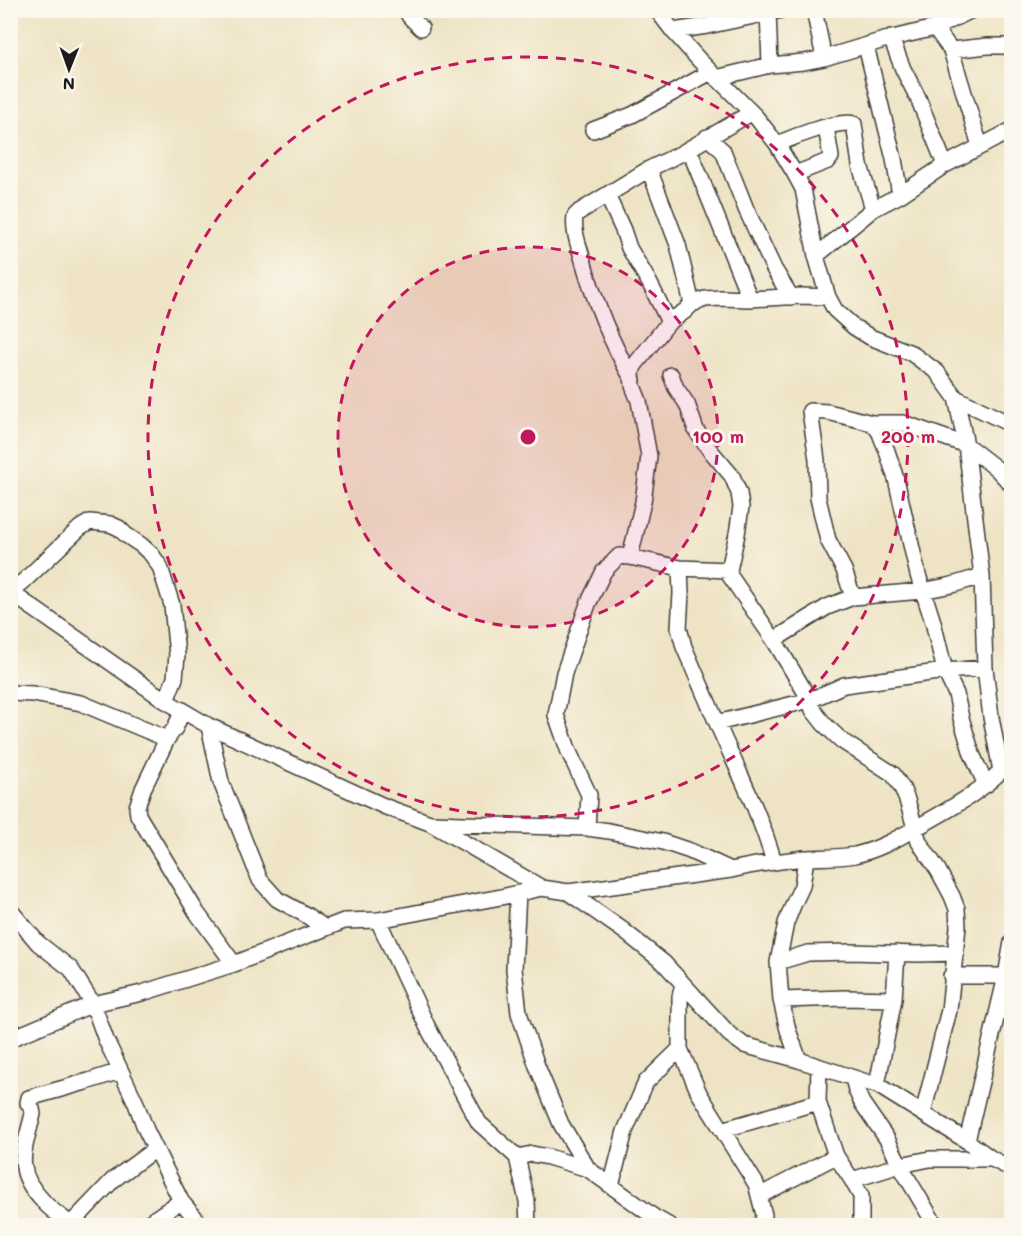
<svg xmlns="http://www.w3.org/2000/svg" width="1022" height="1236" font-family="Mali,sans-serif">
	<rect width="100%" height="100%" fill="#fbf7ec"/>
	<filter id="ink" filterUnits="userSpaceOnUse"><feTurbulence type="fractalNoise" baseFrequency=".0167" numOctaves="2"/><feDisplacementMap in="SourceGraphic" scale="12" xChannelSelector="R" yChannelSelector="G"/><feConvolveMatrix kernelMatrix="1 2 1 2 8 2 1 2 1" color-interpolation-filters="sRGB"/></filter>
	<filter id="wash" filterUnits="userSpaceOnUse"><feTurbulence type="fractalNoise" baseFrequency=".008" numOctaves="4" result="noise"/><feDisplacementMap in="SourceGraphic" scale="24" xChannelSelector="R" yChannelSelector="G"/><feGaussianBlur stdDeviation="1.35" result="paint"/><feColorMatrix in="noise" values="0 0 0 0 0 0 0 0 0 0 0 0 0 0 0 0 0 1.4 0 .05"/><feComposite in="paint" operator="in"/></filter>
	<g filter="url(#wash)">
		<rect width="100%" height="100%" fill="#eee3c4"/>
	</g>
	<g filter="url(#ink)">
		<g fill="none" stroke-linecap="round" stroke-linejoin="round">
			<g stroke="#3c3a35" stroke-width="18">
				<path id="street" d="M406 10 410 17 421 28
					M657 10 673 31 700 61 756 117 777 144 795 174 803 189 816 256 828 297 835 310 854 327 870 337 911 353 937 372 956 398 966 445 997 469 1012 485
					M768 10 770 65
					M814 10 824 58
					M935 28 951 50 980 146
					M673 31 707 26 782 10
					M891 38 903 69 918 98 945 165
					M866 46 894 159 900 195
					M951 50 988 46H1012
					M716 78 770 65 804 62 824 58 884 40 935 28 972 10
					M593 130 632 115 711 72
					M707 137 723 151 746 209 774 269 791 297
					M777 144C793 137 839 119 854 124L860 165 873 209
					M689 149 750 299
					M649 169 678 245 692 304
					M795 174 828 161 831 157 826 127
					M607 195 623 230 629 248 649 282 669 322
					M816 256 873 209 900 195 945 165 1012 130
					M671 375 676 388 687 404 696 430 709 449 732 476 739 493 741 507 737 534 729 570 730 576 774 640 810 700 813 710 824 724 842 741 893 774 902 788 907 800 919 842 938 870 952 896 957 909 958 927 949 1010 923 1113
					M633 380C610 341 594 300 582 257 578 243 573 231 575 216L579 212 649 169 680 154 751 113
					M956 398 1012 425
					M872 423 879 431 887 451 896 479 918 575 933 622 945 671 956 694 961 718 972 754 986 785
					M630 557 643 502 649 456 639 401 633 386 632 373 634 366 669 322 685 311 692 304 705 299 721 298 750 299 802 296 828 297
					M680 568 681 593 679 628 684 647 717 723
					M10 592 166 701 209 726 386 807 430 823 542 888 568 892 624 931 664 963 729 1034 744 1045 799 1060 869 1083 877 1085 967 1141 992 1159 1012 1169
					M11 593 80 528 90 522 110 524 119 528 126 535 141 545 152 555 160 567 172 605 177 655 175 678 166 701
					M853 597 844 570 828 540 818 498 817 460 810 411 828 412 872 423H903L966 445 982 576 985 668 991 717 1001 771
					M774 640 827 607 853 597 922 591 952 585 982 576
					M10 693 33 694 81 703 167 739 175 728 183 710
					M209 726 221 782 260 880 277 899 306 915 325 928
					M167 739 143 789 137 807 138 815 197 913 234 964
					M432 823 587 828 609 831 663 842 690 851 731 870
					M587 828 589 795 569 752 556 715 564 673 588 604 604 571 619 556 630 557 680 568 729 570
					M774 862C760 813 737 769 717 723L810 700 844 685 945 671 985 668
					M568 892 731 870C755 864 780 861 804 858 821 857 838 858 855 855 877 850 895 840 914 829 952 808 982 792 1012 760
					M518 893 514 969 519 1013 537 1066 561 1124 588 1169
					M10 910 38 943 71 969 93 1004 106 1040 135 1101 146 1130 181 1201 202 1226
					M378 920 427 1026 479 1123 517 1157 532 1154 548 1157 588 1169 654 1217 670 1226
					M778 962 808 953 852 952 918 954 956 953
					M951 976H1006L1012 978
					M683 984 680 997V1049L699 1093 756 1184 764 1215 762 1226
					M781 1000 846 998 894 999 897 953
					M10 1039 93 1004 142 993 234 964 344 921 378 920 501 897 542 888
					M799 1060 788 1030 781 1000 778 962 786 923 794 903 802 886 806 858
					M819 1067 818 1102 836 1156 852 1180 861 1196V1226
					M853 1078 856 1090 862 1103 887 1139 902 1169 936 1226
					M877 1085 894 999
					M722 1130 818 1102
					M967 1141 1006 976 1012 942
					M517 1157 527 1201 528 1226
					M852 1180 900 1165 930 1159H992
					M611 1186 625 1131 646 1082 680 1049
					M759 1196 836 1156
					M71 1224 113 1180 155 1149
					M72 1226C63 1217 51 1211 43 1201 13 1170 24 1151 33 1114L32 1109 28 1103 29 1098 89 1081 120 1071
					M144 1226 181 1201"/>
			</g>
			<use href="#street" stroke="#fff" stroke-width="15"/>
		</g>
	</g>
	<circle cx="528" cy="437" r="190" fill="#c2185b" fill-opacity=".12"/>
	<g fill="none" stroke="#c2185b" stroke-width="3" stroke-dasharray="10 8">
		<circle cx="528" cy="437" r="190"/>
		<circle cx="528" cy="437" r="380"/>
	</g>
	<circle cx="528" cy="437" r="9" fill="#c2185b" stroke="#fbf7ec" stroke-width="3"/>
	<g font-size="18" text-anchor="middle" font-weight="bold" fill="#c2185b" stroke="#fbf7ec" stroke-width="6" stroke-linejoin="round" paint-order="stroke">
		<text x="718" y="443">100 m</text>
		<text x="908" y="443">200 m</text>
	</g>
	<rect width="1022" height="1236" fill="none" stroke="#fbf7ec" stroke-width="36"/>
	<g transform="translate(69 69) rotate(181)" stroke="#fbf7ec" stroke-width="4.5" paint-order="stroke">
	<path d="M0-4.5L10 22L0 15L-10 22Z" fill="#1c1c1c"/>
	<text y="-9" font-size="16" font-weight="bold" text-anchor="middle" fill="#1c1c1c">N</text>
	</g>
</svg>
